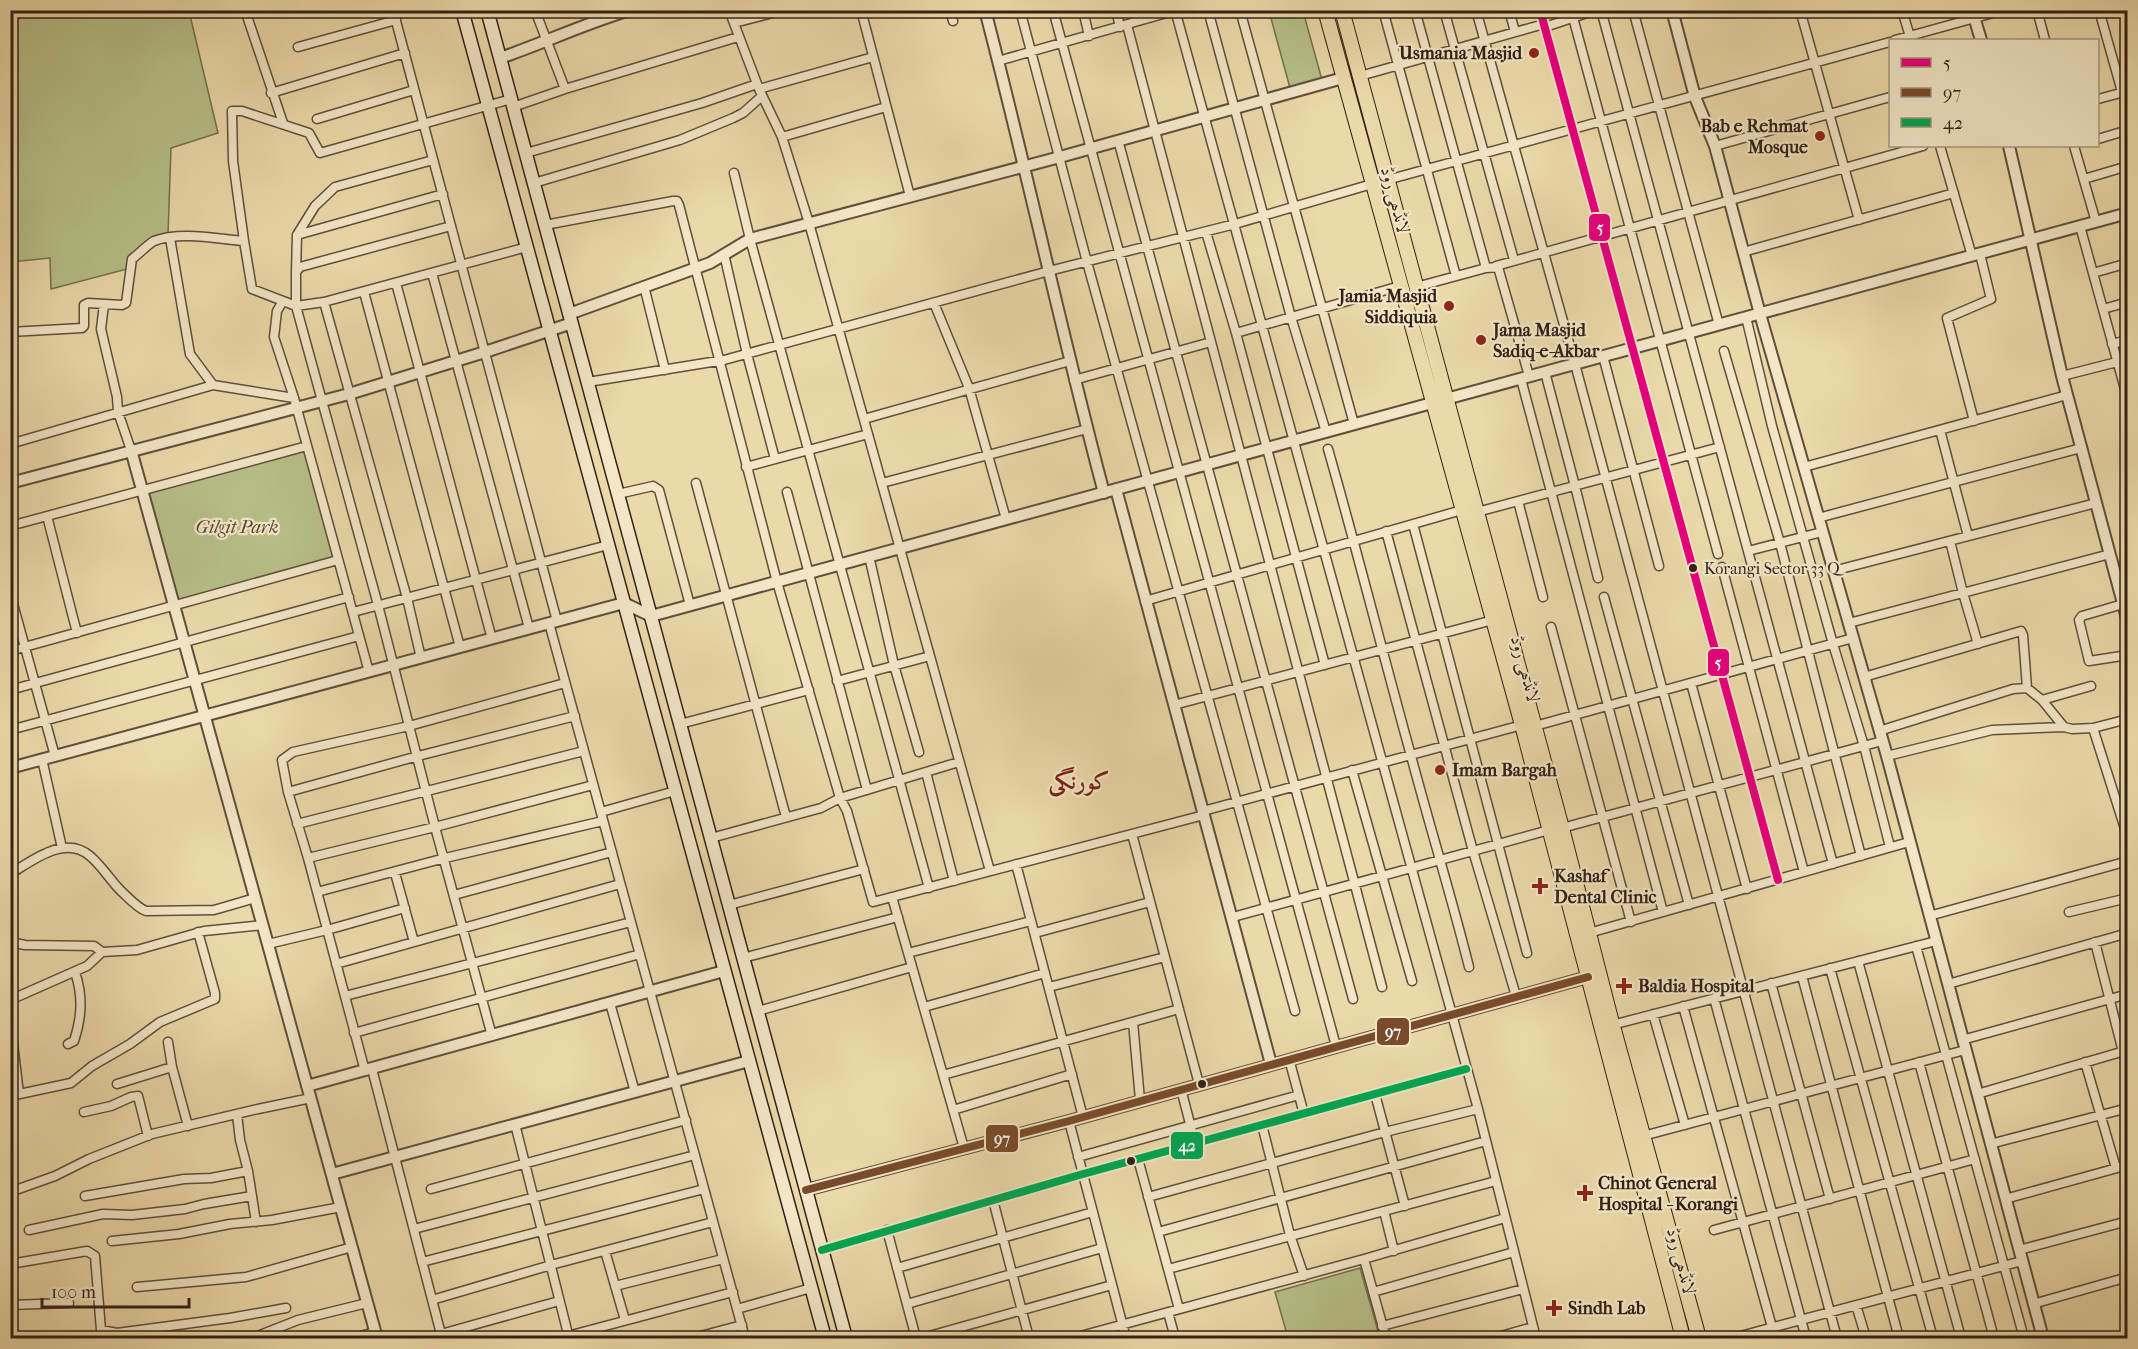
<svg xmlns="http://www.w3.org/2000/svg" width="2138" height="1349" font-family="'IM FELL French Canon',Amiri,serif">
	<rect width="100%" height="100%" fill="#ebd9a9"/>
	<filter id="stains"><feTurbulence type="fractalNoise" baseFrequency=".00333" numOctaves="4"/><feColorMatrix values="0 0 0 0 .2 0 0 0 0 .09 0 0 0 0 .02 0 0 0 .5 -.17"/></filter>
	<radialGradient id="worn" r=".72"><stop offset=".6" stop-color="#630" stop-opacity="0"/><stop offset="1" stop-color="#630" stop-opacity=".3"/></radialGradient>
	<path fill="#b7bf88" stroke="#747050" stroke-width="1.5" d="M10 11H189L218 133 171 148 168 235 132 259 131 268 51 289 50 258 11 262Z
		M1269 11H1303L1322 80 1290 88Z
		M307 446 338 560 175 607 143 491Z
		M1360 1268 1380 1338H1288L1275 1292Z"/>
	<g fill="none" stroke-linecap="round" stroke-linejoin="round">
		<g stroke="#604f3c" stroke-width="11">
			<path id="minor" d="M248 10V19L283 123
				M393 10 557 621
				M535 10 565 89
				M729 10 759 89 782 137 809 223 990 871
				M861 10 910 196
				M950 10 953 21
				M1020 10 1087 262 1295 1011
				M1053 10 1336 1046
				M1083 10 1089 36
				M1116 10 1120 27
				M1175 10 1478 1109 1536 1338
				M1208 10 1291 317 1326 432
				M1240 10 1354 424
				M1383 10 1456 276
				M1415 10 1486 268
				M1444 10 1514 260
				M1476 10 1575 364 1837 1338
				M1509 10 1515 32
				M1540 10 1778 880
				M1571 10 1718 554
				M1601 10 1833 864
				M1633 10 1719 325
				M1800 10 1859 220
				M1902 10 1911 40
				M2037 10 2045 40
				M2099 10 2122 92
				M28 12 35 10
				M862 14 874 10
				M734 23 784 10
				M1127 25 1382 987
				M1545 27 1596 10
				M1895 40 2004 10
				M298 47 396 20
				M998 61 1177 10
				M1360 76 1544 24
				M759 89 873 57
				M271 93 405 53
				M2098 99 2128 91
				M513 107 565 89 738 37
				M317 119 414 90
				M782 137 886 107
				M2098 139 2128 130
				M1118 140 1353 999
				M1715 146 1890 97
				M1940 146 1972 256
				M2074 146 2096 222
				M526 153 702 103 757 84
				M734 173 750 239 929 888
				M2084 179 2128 166
				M1387 180 1890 42
				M534 183 680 140 733 118 743 113 762 96
				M545 225 673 201H677L679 205 777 582 840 798 847 811 873 902 1204 815
				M451 226 300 267 296 272V306L378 605 435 827 492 1036
				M2080 226 2128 400
				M1206 232 1236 333 1325 665
				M297 235 443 194
				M170 238 190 354 213 385
				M244 241 233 161 232 111H242L309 133 320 153 511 99
				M1743 252 1954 193
				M724 254 747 354 775 459
				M1496 266 1923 146
				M296 272 297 235 315 206 335 187 433 160
				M432 273 529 628
				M2093 273 2128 263
				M396 283 492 639
				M644 286 665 370
				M1416 287 1486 268 1498 267 1529 376
				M364 292 460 647
				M283 301 277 311 274 337 294 398 369 672
				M324 302 407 598 421 658
				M934 303 969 388 1006 519
				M104 304 101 329 117 397 118 412 131 450
				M2103 309 2128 302
				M1746 317 1772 426 1833 644 1864 746 1890 847
				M10 332 82 328 84 326V305L88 303 122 305 126 303 132 259C139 254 147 245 154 241 181 231 217 239 244 241L252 289 296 306 324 302 527 247
				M1236 333 1400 286
				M2112 344 2128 340
				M1724 351 1780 543 1861 856
				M1603 356 1659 566
				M1545 372 1575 486 1598 578
				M2062 376 2117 362
				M1521 379 1663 912
				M1074 380 1211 342
				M588 382 724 360 1049 271 1235 224 1372 184
				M864 419 1070 361
				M1974 421 1947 318 1991 299 1980 254
				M1940 430 1968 536
				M10 444 213 385 294 398
				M1328 449C1357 550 1382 651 1410 752 1429 824 1451 895 1469 967
				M746 467 868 434
				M1804 467 2067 395
				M696 483 786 817
				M882 483 1087 429
				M787 492 867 790
				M618 494 653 486 659 490 690 605
				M1518 501 1543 597
				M1477 512 1720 447
				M47 516 77 633
				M1818 518 2081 448
				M1413 524 1527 953
				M10 526 307 446
				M1386 531 1473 851 1516 996
				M1950 541 1963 593 1978 644
				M1748 551 1822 532
				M869 556 894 665 919 752
				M1722 567 1804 872
				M1833 571 2096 503
				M10 593 55 756
				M1604 597 1689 905
				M1145 601 1462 510
				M2123 604 2082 616 2079 620 2089 661 2128 655
				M353 612 608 545
				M549 623 745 1338
				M1849 623 2110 554
				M1551 627 1631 922
				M10 651 338 560
				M1864 677 2021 631 2023 635 2027 688
				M837 681 930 656
				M1691 683 1747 889
				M10 690 349 597
				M2042 700 2091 686
				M1174 705 1493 620
				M680 724 809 690
				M1535 726 1853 638
				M2093 728 2128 719
				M10 730 359 636
				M1879 731 2013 689 2027 688 2042 700 2064 727 2072 729 2093 728 2128 838
				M1887 756 1992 730 2064 727
				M42 759 62 848
				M1352 770 1412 981
				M926 772 954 881
				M288 792 418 756 575 716
				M1203 811 1522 725
				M601 812 675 791
				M297 824 584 751
				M1562 828 1882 741
				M1132 834 1199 1084
				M711 838 821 808 840 798 959 762
				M308 858 435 827 593 785
				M1016 864 1083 1117
				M395 873 414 942
				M10 874C32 861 65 834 90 856 102 866 110 880 121 891 129 898 136 907 146 911L214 910 255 898
				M317 892 445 858 603 821
				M454 895 612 852
				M892 897 964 1148
				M729 905 864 869
				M2069 912 2128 898
				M1929 916 2128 861
				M1233 917 1549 830
				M1035 933 1150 902
				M1589 933 1909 842
				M10 942 25 945 94 946 102 952 137 950 204 931 263 925
				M2095 942 2123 1052
				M268 944 327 930 405 908
				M1916 946 2024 1338
				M908 953 1031 921
				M743 958 898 917
				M1858 961 1961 1338
				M336 964 620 884
				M1830 968 1933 1338
				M1802 976 1899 1338
				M1771 983 1830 1199
				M1948 984 2128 933
				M1049 987 1165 957
				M345 996 631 922
				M1714 998 1806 1338
				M10 1000 87 966 102 952
				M610 1003 635 1092
				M1683 1006 1775 1338
				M924 1007 1045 973
				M758 1011 912 967
				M1653 1014 1685 1125
				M10 1018 19 1094
				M1133 1022 1140 1100
				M1612 1025 1936 941
				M354 1033 640 954
				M1962 1040 2128 994
				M168 1042 172 1067 188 1126
				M68 1044 74 1041C82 1017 83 996 75 972
				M1289 1059 1304 1114
				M1919 1062 1994 1338
				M2085 1062 2116 1168
				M372 1069 442 1338
				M365 1071 308 858 288 792 282 760 293 752 409 726 565 683
				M943 1075 1179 1009
				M117 1084 172 1067
				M1181 1089 1195 1143
				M1375 1094 1405 1206
				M1977 1094 2128 1050
				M10 1096 71 1083 92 1066 130 1044 160 1022 215 999V993L198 932
				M953 1110 1072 1074
				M84 1112 111 1106 131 1097 138 1096 148 1136
				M237 1114 240 1140 248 1171 256 1222
				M1069 1121 1126 1338
				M515 1124 569 1338
				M1262 1125 1290 1235 1304 1276
				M1643 1136 1965 1050
				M1990 1144 2128 1108
				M1078 1157 1299 1095
				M1138 1159 1179 1309
				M431 1189 686 1120
				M10 1192 55 1176 89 1159 152 1134 258 1109 311 1098
				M85 1196 184 1179 211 1178 248 1171
				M1148 1197 1385 1132 1478 1109
				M2005 1199 2128 1165
				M993 1200 1029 1338
				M1384 1211 1394 1251
				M414 1229 695 1155
				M29 1230 103 1214 132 1215 185 1209 204 1204 252 1196
				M887 1230 916 1338
				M1714 1230 1975 1159
				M1158 1232 1486 1141
				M112 1241 179 1234 230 1224 272 1220 341 1207
				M822 1250 1083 1174 1466 1069
				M2019 1250 2128 1221
				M605 1251 625 1320
				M1364 1259 1386 1338
				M422 1262 704 1189
				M10 1264 87 1251 95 1256 101 1330 117 1333 230 1318 286 1308
				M897 1268 1093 1212
				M1168 1269 1496 1181
				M615 1286 723 1259
				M137 1287 246 1277 352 1247
				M1373 1292 1514 1252
				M432 1300 551 1265 713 1222
				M907 1304 1102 1248
				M2033 1304 2128 1277
				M10 1305 69 1303
				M1856 1305 1866 1338
				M737 1309 811 1288
				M1168 1312 1175 1338
				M1382 1326 1523 1289
				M441 1334 559 1301
				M10 1336 45 1338
				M213 1338 255 1337 298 1320 367 1303
				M353 1338 375 1332
				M560 1338 733 1292
				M693 1338 742 1325
				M922 1338 1112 1285
				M1073 1338 1364 1259 1505 1218
				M1494 1338 1533 1327
				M1733 1338 2022 1261
				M2111 1338 2128 1334"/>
		</g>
		<g stroke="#604f3c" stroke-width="14">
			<path id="tertiary" d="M985 10C1027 170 1061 332 1104 493
				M1672 10 1695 97 1715 146 1760 314 1887 756 2043 1338
				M1972 10 1981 40
				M500 58C544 43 586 23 630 10
				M2009 146 2062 376 2128 622
				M569 314 710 263 750 239 1060 157 1343 78
				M1446 399 2128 213
				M131 450 377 1338
				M10 483 349 394 485 352 572 323
				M1116 489 1271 1064
				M10 768 624 603 651 616 1432 403
				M307 1086 724 971
				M332 1174 749 1061
				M806 1190 1069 1121 1588 977"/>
		</g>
		<g stroke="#322117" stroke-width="15">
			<path id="secondary" d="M462 10 825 1338
				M487 10 846 1338"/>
		</g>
		<g stroke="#322117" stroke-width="16">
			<path id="primary" d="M1325 10 1522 725 1683 1338
				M1342 10 1562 828 1611 1019 1699 1338"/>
		</g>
		<use href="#minor" stroke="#f2e6c7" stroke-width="8"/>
		<use href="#tertiary" stroke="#f2e6c7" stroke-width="10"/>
		<use href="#secondary" stroke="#f2e6c7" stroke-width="12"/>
		<use href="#primary" stroke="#ebd9a9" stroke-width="14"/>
		<g stroke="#f2e6c7" stroke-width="12">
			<path id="bus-1" d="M1540 10 1778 880"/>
		</g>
		<g stroke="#f2e6c7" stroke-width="12">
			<path id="bus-2" d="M806 1190 1069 1121 1588 977"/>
		</g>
		<g stroke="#f2e6c7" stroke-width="12">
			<path id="bus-3" d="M822 1250 1083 1174 1466 1069"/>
		</g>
		<use href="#bus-1" stroke="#e5007d" stroke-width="8"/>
		<use href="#bus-2" stroke="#7a4b2a" stroke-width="8"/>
		<use href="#bus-3" stroke="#00a651" stroke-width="8"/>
	</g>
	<g fill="#8f2418" stroke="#f2e6c7" stroke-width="2">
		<circle cx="1534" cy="53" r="6"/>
		<circle cx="1820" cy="136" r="6"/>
		<circle cx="1449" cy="306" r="6"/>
		<circle cx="1481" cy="340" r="6"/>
		<circle cx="1440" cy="770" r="6"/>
		<path d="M1537 877h6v6h6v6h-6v6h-6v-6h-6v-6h6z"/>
		<path d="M1621 977h6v6h6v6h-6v6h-6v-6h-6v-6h6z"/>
		<path d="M1582 1184h6v6h6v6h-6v6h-6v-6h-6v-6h6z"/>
		<path d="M1551 1299h6v6h6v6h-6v6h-6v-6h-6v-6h6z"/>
	</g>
	<g fill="#322117" stroke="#f2e6c7" stroke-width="2">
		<circle cx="1693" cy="568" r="5"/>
		<circle cx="1202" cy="1084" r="5"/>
		<circle cx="1131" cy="1161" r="5"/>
	</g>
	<g text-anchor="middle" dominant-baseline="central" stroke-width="4.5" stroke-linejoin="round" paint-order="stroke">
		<g font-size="16" fill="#322117" stroke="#f2e6c7" text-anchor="start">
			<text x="1704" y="568">Korangi Sector 33 Q</text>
		</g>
		<g font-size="18" font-weight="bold" fill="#322117" stroke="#f2e6c7" text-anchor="start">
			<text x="1522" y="53" text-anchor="end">Usmania Masjid</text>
			<text x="1808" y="126" text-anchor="end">Bab e Rehmat<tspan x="1808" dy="21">Mosque</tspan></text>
			<text x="1437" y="296" text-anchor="end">Jamia Masjid<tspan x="1437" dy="21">Siddiquia</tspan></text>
			<text x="1493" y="330">Jama Masjid<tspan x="1493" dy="21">Sadiq-e-Akbar</tspan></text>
			<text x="1452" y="770">Imam Bargah</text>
			<text x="1554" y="876">Kashaf<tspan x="1554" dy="21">Dental Clinic</tspan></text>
			<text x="1638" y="986">Baldia Hospital</text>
			<text x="1598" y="1183">Chinot General<tspan x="1598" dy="21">Hospital - Korangi</tspan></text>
			<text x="1568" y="1308">Sindh Lab</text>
		</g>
		<g font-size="18" fill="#322117" stroke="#f2e6c7">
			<text transform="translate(1395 200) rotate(75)">لانڈھی روڈ</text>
			<text transform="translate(1525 669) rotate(75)">لانڈھی روڈ</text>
			<text transform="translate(1681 1261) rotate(75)">لانڈھی روڈ</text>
		</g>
		<g font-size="18" font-style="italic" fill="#534833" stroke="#f2e6c7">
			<text x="237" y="527">Gilgit Park</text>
		</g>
		<g font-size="24" font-weight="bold" fill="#7a1f14" stroke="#f2e6c7">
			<text x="1079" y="781">کورنگی</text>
		</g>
	</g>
	<g stroke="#f2e6c7" stroke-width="2">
		<rect x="1588" y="213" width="23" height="29" rx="6" fill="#e5007d"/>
		<rect x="1707" y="648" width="23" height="29" rx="6" fill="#e5007d"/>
		<rect x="1376" y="1017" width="34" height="29" rx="6" fill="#7a4b2a"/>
		<rect x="985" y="1124" width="34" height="29" rx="6" fill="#7a4b2a"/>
		<rect x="1170" y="1131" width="34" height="29" rx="6" fill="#00a651"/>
	</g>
	<g font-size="16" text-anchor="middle" font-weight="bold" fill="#fff">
		<text x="1600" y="233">5</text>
		<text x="1718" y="668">5</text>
		<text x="1393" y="1037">97</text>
		<text x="1002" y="1144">97</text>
		<text x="1187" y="1151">42</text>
	</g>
	<rect width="2138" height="1349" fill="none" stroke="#ebd9a9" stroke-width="36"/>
	<rect x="12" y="12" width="2114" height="1325" fill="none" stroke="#322117" stroke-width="3"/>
	<rect x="18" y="18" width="2102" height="1313" fill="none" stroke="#322117" stroke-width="1.5"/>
	<rect x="1889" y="39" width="210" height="108" fill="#f2e6c7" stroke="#a59781" stroke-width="1.5"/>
	<rect x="1901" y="58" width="30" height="9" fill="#e5007d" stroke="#a59781" stroke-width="1.5"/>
	<text x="1943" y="69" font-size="18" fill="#322117">5</text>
	<rect x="1901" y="88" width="30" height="9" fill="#7a4b2a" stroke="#a59781" stroke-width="1.5"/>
	<text x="1943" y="99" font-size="18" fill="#322117">97</text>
	<rect x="1901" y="118" width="30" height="9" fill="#00a651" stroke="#a59781" stroke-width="1.5"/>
	<text x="1943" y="129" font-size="18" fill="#322117">42</text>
	<path d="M42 1298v9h147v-9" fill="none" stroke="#322117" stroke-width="3"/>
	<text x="51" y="1298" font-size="18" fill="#322117" stroke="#f2e6c7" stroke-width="4.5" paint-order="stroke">100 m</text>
	<rect width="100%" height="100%" filter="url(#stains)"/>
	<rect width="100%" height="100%" fill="url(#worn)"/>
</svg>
